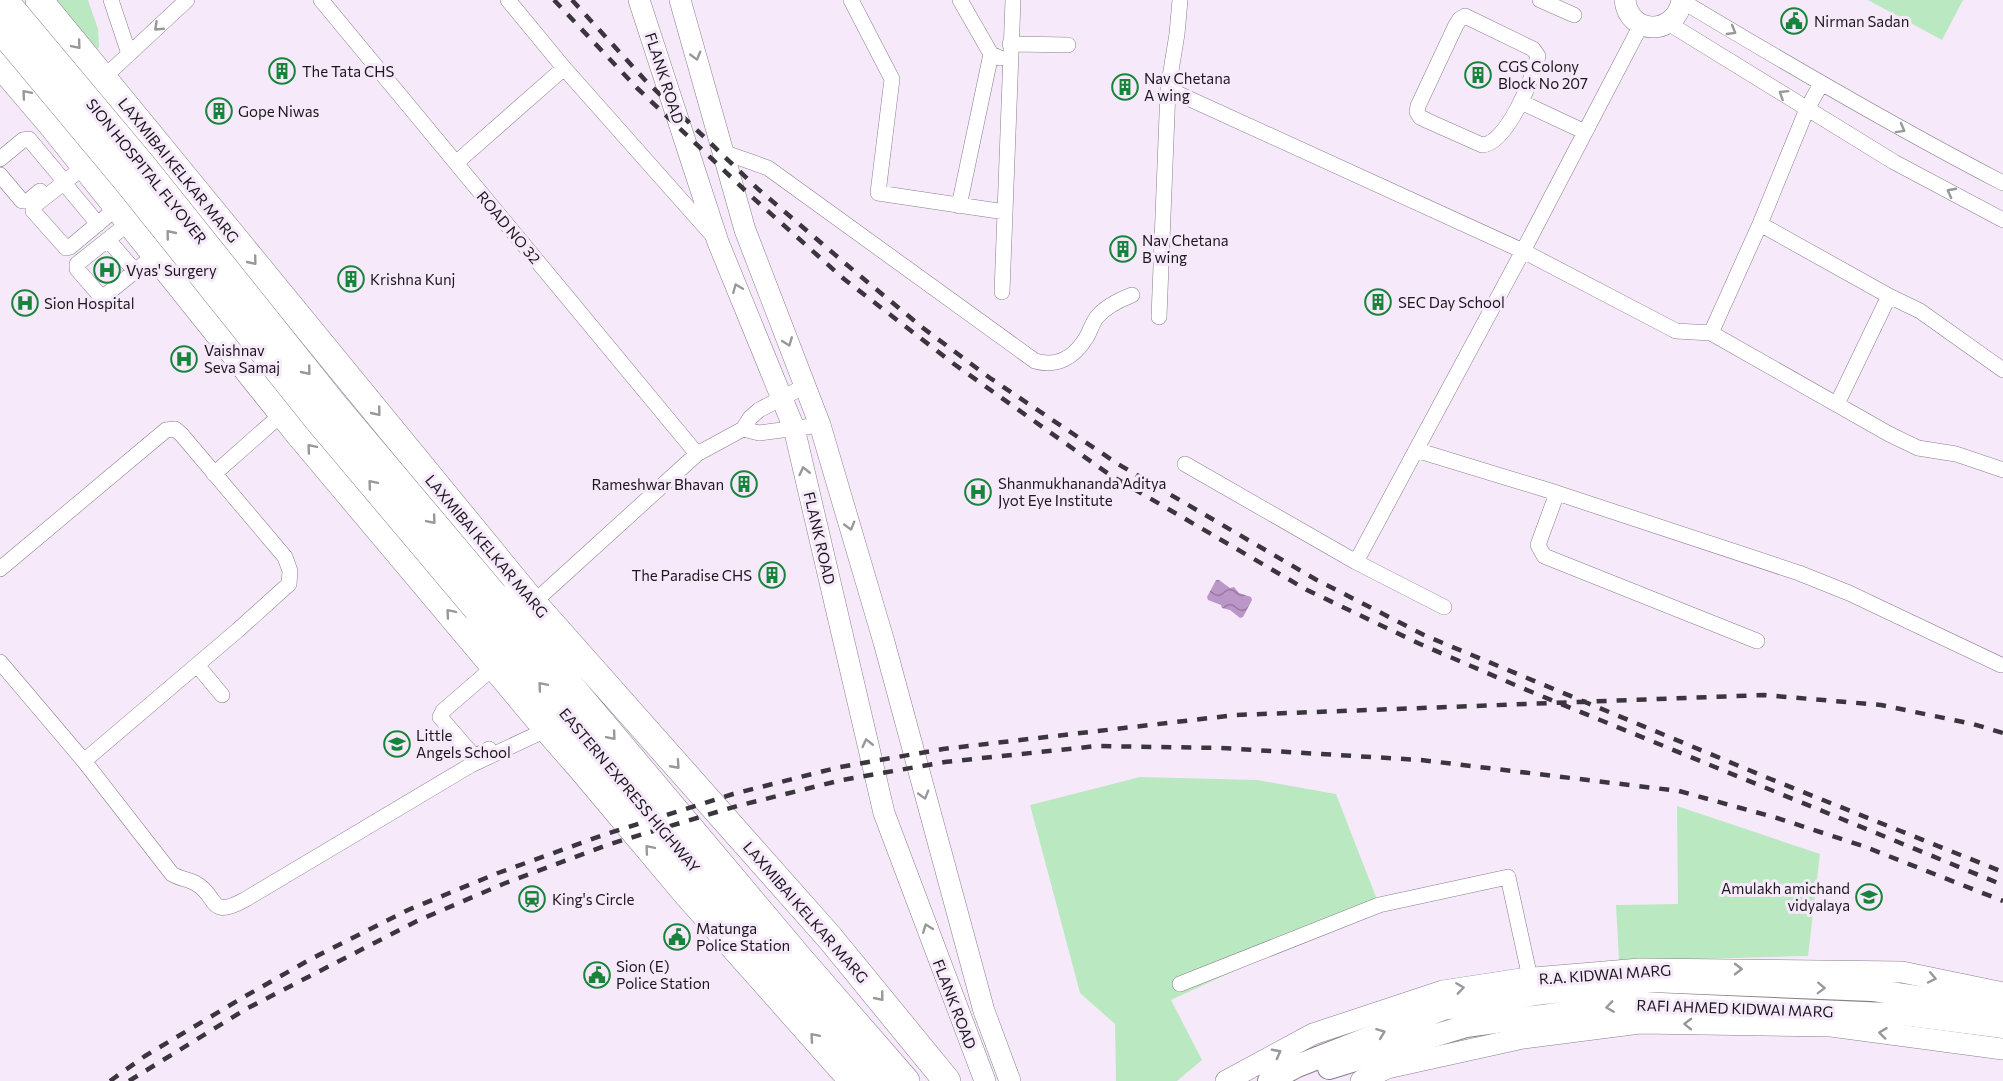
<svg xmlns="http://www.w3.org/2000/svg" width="2003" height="1081" font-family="Commissioner,sans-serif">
	<defs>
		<pattern id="water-waves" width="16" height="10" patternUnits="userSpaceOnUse" patternTransform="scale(1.5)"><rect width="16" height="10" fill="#bb96c8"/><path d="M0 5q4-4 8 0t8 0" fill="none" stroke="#9779a2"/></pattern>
	</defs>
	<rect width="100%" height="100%" fill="#f6eafa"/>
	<path fill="#bae9c1" d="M55 0H88L98 29 99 47 97 49Z
		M1868 0H1963L1942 40Z
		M1140 777 1257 780 1336 794 1376 897 1360 913 1171 1000 1202 1060 1177 1081H1116L1115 1024 1080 993 1030 805Z
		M1677 806 1820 854 1808 956 1619 961 1616 905 1678 904Z"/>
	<path fill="url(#water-waves)" d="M1216 580H1219L1230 588 1234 587 1239 593 1251 597 1252 600 1243 617 1240 618 1230 610 1222 608 1221 605 1208 600 1207 597Z"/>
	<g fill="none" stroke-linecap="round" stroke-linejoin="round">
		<g stroke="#897e8c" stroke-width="16">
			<path id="street" d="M111 0 129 54
				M321 0 697 454
				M508 0 564 68 714 237
				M851 0 892 79 878 193 1005 212
				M960 0 991 54 1000 58
				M1540 0 1574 15
				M1682 1C1787 64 1893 126 2003 183
				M1465 16 1533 49 1538 56C1533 78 1507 144 1482 145L1428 121 1420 117 1417 112 1418 106 1456 25 1460 19Z
				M1668 23 1894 162 2003 220
				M1641 25 1523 251 1416 450 1557 493 1799 573 1849 593 2001 665
				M1010 44 1068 45
				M99 82 187 0
				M1821 84 1807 109 1760 224 1711 333 1889 434 1918 448 1956 454 2003 470
				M1168 89 1523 251 1676 331 1711 333
				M1521 102 1585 132
				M723 152 768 168 1035 361C1056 367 1074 358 1086 338 1090 332 1092 323 1097 317 1106 306 1119 300 1132 295
				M0 159 23 140 29 139 59 175
				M456 163 564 68
				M85 166 34 206 33 211 66 248 70 247 118 207
				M0 175 22 201H28L40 191
				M64 183 98 224
				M959 206 991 54
				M130 222 77 264V269L102 298 156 254
				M1760 224 1889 296 1920 311 2003 370
				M108 240 135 271
				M1002 292 1013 0
				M1159 317 1168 89 1177 34 1180 0
				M1837 404 1889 296
				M743 429 759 433 820 425
				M1185 464 1356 562 1416 450
				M214 474 283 413
				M1557 493 1538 545 1544 556 1757 641
				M1356 562 1444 607
				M0 569 166 430 175 429 181 434 285 557 290 571 289 584 238 630 84 761
				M533 603 697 454 743 429 750 418 759 410 805 386
				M0 662 84 761 172 874C180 879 188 879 195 883 219 895 207 921 246 899L471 765 548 729
				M197 665 222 695
				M489 749 478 755 472 754 440 717 443 711 495 666
				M1180 984 1379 905 1508 877 1530 978"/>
		</g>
		<g stroke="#897e8c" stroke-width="22">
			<path id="secondary" d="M639 0 718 242 794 428 884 813 985 1081
				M680 0 745 230 820 425 884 642 984 1011 1010 1081
				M1625 0C1629 36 1676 36 1682 0
				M1226 1081 1313 1034 1443 991 1521 979 1640 969 1902 972 2003 993
				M1361 1081 1387 1068 1523 1038 1640 1023 1831 1026 2003 1049"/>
		</g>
		<g stroke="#897e8c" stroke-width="24">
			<path id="primary" d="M1329 1068 1466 1026 1638 1003 1910 1015 2003 1027
				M1269 1081 1297 1066 1443 1009 1544 993 1651 981 1872 990 2003 1010"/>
		</g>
		<g stroke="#897e8c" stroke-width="28">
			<path id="highway" d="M39 0 533 603 830 938 947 1081
				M0 64 52 125 299 434 541 722 582 769 687 894 853 1081
				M494 595 799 958 906 1081
				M477 609 783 972 878 1081"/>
		</g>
		<use href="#street" stroke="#fff" stroke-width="15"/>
		<use href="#secondary" stroke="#fff" stroke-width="21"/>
		<use href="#primary" stroke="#fff" stroke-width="22"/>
		<use href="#highway" stroke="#fff" stroke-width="27"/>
		<path stroke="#3b363d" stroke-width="4.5" stroke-dasharray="10 10" stroke-linecap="butt" d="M554 0 637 88 751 196 844 279 954 364 1110 475 1307 590 1420 644 1522 688 2003 885
			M572 0 645 80 758 189 853 270 923 328 990 378 1118 464 1315 579 1426 636 1768 778 2003 872
			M110 1081 145 1056 242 998 309 960 408 910 498 873 606 834 733 794 840 767 943 749 1236 715 1764 695 1881 705 1973 724 2003 733
			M129 1081 246 1009 417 921 503 884 610 844 737 806 842 780 945 762 1097 746 1221 748 1421 760 1679 791 1777 818 1863 846 2003 901"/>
		<g stroke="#897e8c" stroke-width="28" stroke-linecap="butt">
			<path id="highway-bridge" d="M4 0 143 166 334 405 494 595
				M0 29 126 180 317 419 477 609"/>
		</g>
		<use href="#highway-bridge" stroke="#fff" stroke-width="27"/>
	</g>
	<defs><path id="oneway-chevron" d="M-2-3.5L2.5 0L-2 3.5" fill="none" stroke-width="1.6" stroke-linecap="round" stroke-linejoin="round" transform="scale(1.5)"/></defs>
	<g stroke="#989799">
		<use href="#oneway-chevron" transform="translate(158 27) rotate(137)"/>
		<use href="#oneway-chevron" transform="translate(1732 31) rotate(31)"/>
		<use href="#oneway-chevron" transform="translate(77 45) rotate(50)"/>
		<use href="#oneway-chevron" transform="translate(696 56) rotate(74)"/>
		<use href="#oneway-chevron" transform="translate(26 94) rotate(-130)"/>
		<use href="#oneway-chevron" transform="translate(1783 94) rotate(-148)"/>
		<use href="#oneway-chevron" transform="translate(1901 129) rotate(29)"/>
		<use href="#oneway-chevron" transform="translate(1951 192) rotate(-152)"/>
		<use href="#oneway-chevron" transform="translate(170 234) rotate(-129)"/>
		<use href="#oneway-chevron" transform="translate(253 261) rotate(51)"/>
		<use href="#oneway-chevron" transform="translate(737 288) rotate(-112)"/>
		<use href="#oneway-chevron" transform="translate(788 342) rotate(69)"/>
		<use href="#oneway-chevron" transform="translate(307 371) rotate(51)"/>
		<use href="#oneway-chevron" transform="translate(377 412) rotate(51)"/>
		<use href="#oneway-chevron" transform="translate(311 448) rotate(-130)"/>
		<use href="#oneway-chevron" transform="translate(804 471) rotate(-103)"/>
		<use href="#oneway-chevron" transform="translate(372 484) rotate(-130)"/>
		<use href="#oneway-chevron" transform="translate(432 520) rotate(50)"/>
		<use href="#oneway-chevron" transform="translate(850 526) rotate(74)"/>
		<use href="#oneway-chevron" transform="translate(450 613) rotate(-130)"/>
		<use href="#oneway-chevron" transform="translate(542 686) rotate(-130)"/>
		<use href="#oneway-chevron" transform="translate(612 736) rotate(50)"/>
		<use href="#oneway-chevron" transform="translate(867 743) rotate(-103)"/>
		<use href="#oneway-chevron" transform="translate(676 765) rotate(48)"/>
		<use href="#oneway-chevron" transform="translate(924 795) rotate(74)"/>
		<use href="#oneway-chevron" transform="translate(649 849) rotate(-130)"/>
		<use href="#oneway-chevron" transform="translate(927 928) rotate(-111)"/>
		<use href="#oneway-chevron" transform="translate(1738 969)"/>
		<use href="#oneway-chevron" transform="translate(1932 978) rotate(12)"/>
		<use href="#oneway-chevron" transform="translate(1460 988) rotate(-8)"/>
		<use href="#oneway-chevron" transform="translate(1821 988) rotate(2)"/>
		<use href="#oneway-chevron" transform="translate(880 997) rotate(51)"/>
		<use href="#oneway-chevron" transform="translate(1610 1007) rotate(172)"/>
		<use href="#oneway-chevron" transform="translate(1688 1024) rotate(-179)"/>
		<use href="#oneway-chevron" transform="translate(1381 1033) rotate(-21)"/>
		<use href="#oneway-chevron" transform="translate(1883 1033) rotate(-173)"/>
		<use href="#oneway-chevron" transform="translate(814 1037) rotate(-131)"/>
		<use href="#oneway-chevron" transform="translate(1277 1053) rotate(-28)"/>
	</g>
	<defs>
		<g id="civic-ring" transform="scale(1.35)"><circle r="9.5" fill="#f6eafa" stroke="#18843b" stroke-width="1.5"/><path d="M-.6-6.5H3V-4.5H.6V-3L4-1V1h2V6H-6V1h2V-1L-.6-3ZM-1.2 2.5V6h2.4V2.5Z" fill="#18843b"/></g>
		<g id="building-ring" transform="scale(1.35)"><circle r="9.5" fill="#f6eafa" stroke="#18843b" stroke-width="1.5"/><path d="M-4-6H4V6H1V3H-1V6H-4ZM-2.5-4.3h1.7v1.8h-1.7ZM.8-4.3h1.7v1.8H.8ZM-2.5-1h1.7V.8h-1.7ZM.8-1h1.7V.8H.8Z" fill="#18843b"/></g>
		<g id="hospital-ring" transform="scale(1.35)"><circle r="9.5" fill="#f6eafa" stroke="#18843b" stroke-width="1.5"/><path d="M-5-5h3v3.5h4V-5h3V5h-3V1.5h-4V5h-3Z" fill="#18843b"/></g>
		<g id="school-ring" transform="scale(1.35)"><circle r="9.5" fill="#f6eafa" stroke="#18843b" stroke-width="1.5"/><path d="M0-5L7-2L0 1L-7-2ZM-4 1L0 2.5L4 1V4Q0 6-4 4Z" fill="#18843b"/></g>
		<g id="station-ring" transform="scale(1.35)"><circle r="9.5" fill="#f6eafa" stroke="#18843b" stroke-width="1.5"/><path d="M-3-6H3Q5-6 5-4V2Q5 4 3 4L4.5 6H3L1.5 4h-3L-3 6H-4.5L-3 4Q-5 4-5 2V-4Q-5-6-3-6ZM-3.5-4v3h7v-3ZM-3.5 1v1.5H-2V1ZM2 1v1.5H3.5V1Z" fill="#18843b"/></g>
	</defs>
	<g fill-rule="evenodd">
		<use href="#civic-ring" x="1794" y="21"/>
		<use href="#building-ring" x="282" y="71"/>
		<use href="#building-ring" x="1478" y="75"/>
		<use href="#building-ring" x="1125" y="87"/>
		<use href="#building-ring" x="219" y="111"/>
		<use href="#building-ring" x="1123" y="249"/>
		<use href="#hospital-ring" x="107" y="270"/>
		<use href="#building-ring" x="351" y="279"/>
		<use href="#building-ring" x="1378" y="302"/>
		<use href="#hospital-ring" x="25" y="303"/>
		<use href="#hospital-ring" x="184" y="359"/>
		<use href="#building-ring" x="744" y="484"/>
		<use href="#hospital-ring" x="978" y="492"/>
		<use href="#building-ring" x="772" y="575"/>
		<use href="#school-ring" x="397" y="744"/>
		<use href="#school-ring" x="1869" y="897"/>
		<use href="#station-ring" x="532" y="899"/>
		<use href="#civic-ring" x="677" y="937"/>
		<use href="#civic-ring" x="597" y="975"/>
	</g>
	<g text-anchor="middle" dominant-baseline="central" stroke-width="6" stroke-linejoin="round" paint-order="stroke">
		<g font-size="15" fill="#1b171d" stroke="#f6eafa" text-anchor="start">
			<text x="1814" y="21">Nirman Sadan</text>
			<text x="1498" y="66">CGS Colony<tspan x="1498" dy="17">Block No 207</tspan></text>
			<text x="302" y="71">The Tata CHS</text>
			<text x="1144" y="78">Nav Chetana<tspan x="1144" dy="17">A wing</tspan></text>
			<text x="238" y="111">Gope Niwas</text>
			<text x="1142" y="240">Nav Chetana<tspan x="1142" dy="17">B wing</tspan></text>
			<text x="126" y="270">Vyas' Surgery</text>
			<text x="370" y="279">Krishna Kunj</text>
			<text x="1398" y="302">SEC Day School</text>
			<text x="44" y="303">Sion Hospital</text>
			<text x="204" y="350">Vaishnav<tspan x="204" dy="17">Seva Samaj</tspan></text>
			<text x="998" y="483">Shanmukhananda Aditya<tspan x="998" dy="17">Jyot Eye Institute</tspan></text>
			<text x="724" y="484" text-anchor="end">Rameshwar Bhavan</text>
			<text x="752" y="575" text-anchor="end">The Paradise CHS</text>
			<text x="416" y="735">Little<tspan x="416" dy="17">Angels School</tspan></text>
			<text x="1850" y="888" text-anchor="end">Amulakh amichand<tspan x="1850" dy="17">vidyalaya</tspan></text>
			<text x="552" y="899">King's Circle</text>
			<text x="696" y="928">Matunga<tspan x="696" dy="17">Police Station</tspan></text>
			<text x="616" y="966">Sion (E)<tspan x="616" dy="17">Police Station</tspan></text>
		</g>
		<g font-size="15" fill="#1b171d" stroke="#f6eafa">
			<text transform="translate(665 78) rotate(72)">FLANK ROAD</text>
			<text transform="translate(179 170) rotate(51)">LAXMIBAI KELKAR MARG</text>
			<text transform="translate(147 171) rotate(51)">SION HOSPITAL FLYOVER</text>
			<text transform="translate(509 227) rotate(50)">ROAD NO 32</text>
			<text transform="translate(820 538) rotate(77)">FLANK ROAD</text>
			<text transform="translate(487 546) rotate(50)">LAXMIBAI KELKAR MARG</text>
			<text transform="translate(630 790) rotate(50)">EASTERN EXPRESS HIGHWAY</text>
			<text transform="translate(806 912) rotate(49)">LAXMIBAI KELKAR MARG</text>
			<text transform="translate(1605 974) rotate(-4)">R.A. KIDWAI MARG</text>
			<text transform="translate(955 1004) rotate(69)">FLANK ROAD</text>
			<text transform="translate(1735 1008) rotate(2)">RAFI AHMED KIDWAI MARG</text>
		</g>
	</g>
</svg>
